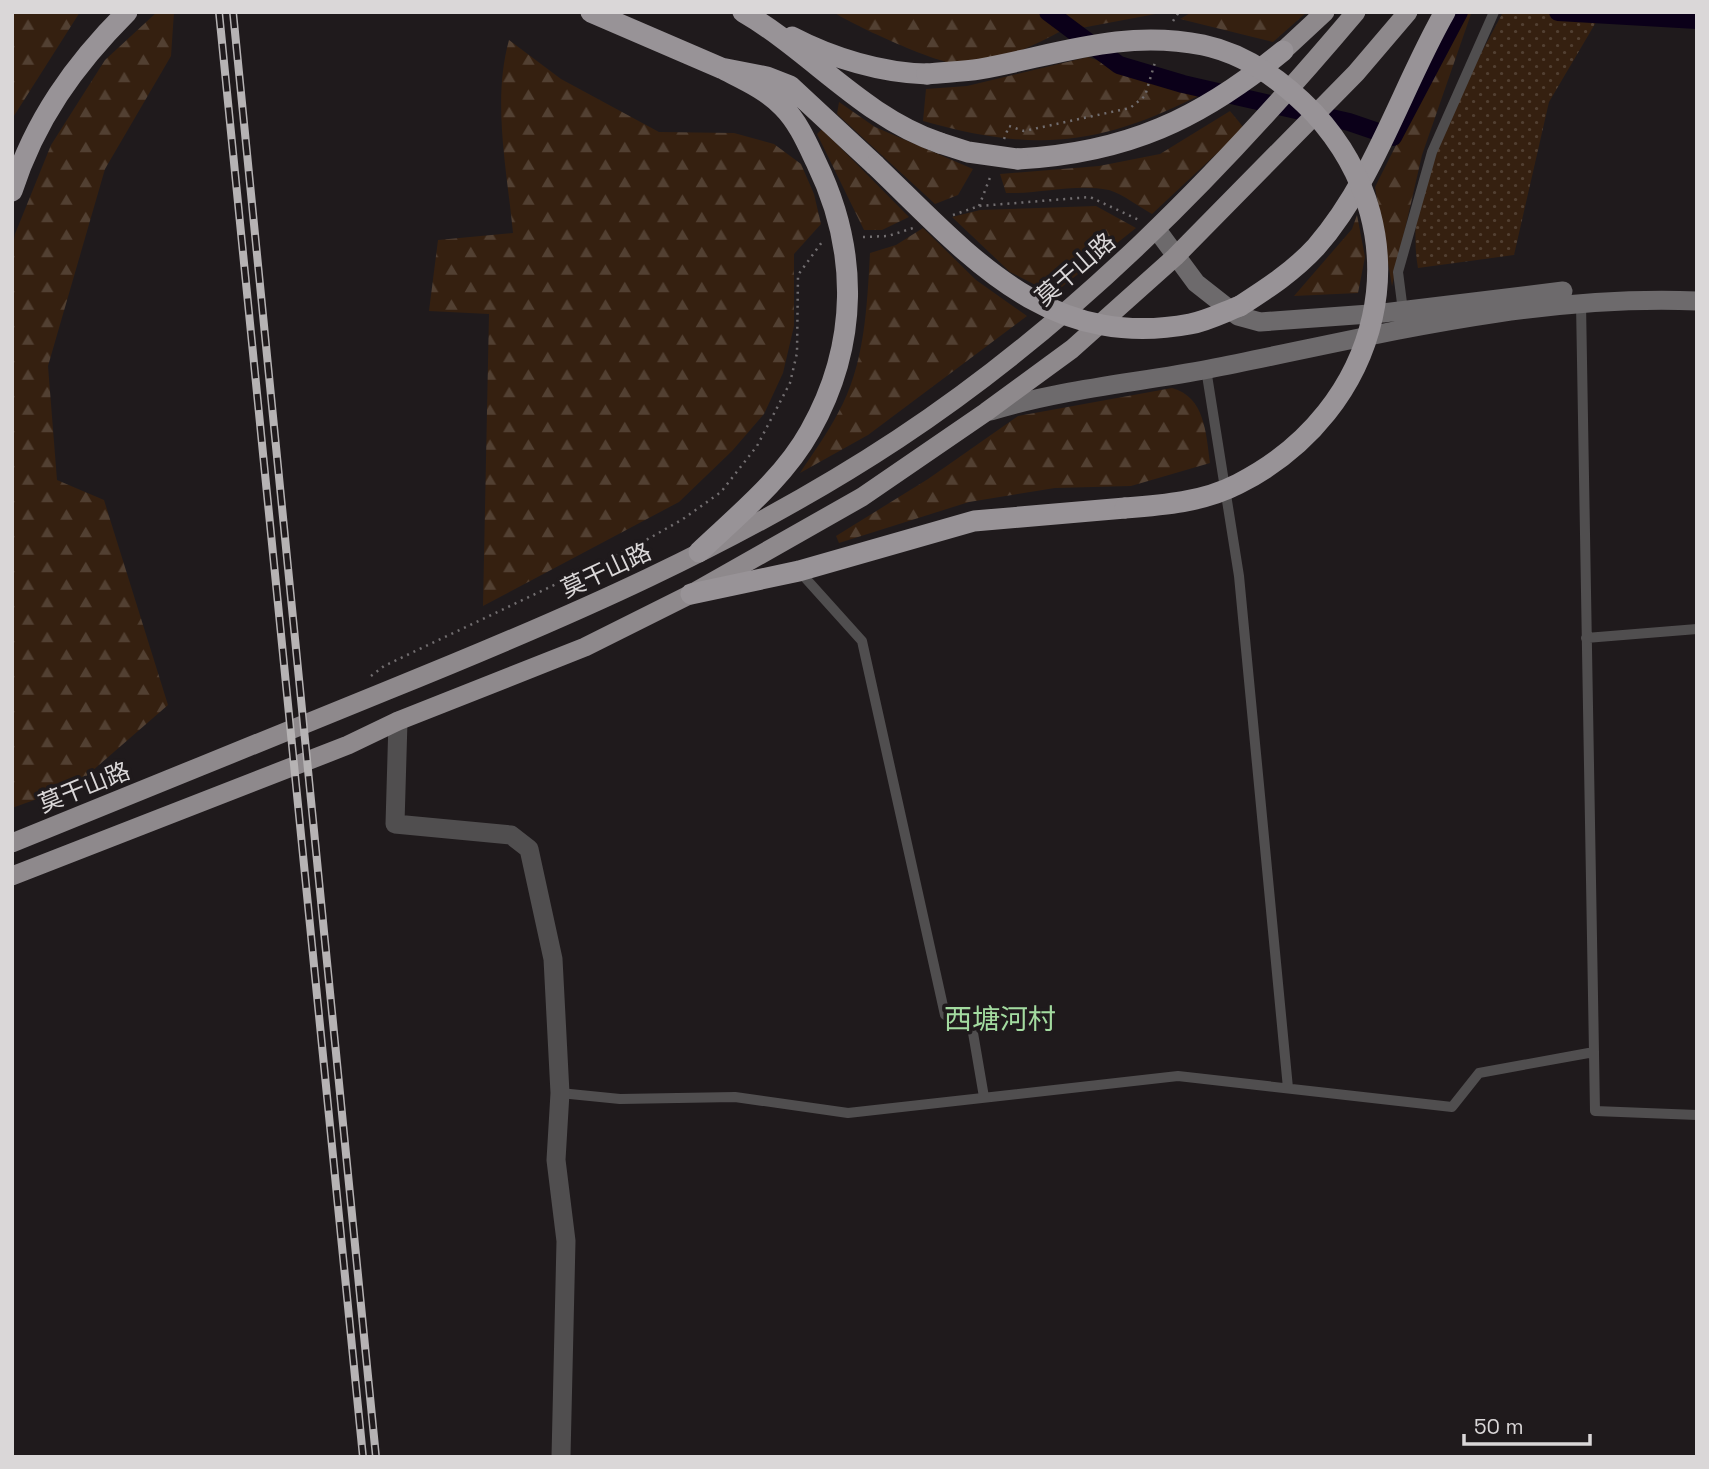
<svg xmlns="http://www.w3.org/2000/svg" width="1709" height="1469" font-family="'Space Grotesk','Noto Sans SC',sans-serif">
	<defs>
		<pattern id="grass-dots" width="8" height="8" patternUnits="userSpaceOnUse" patternTransform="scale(1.75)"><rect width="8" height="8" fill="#352010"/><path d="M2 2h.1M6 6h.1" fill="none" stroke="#524032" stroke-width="1.8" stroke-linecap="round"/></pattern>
		<pattern id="forest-firs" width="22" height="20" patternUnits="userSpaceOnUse" patternTransform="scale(1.75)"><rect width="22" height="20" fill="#352010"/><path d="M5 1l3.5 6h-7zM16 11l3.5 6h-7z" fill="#524032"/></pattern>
	</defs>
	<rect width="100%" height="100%" fill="#1f1a1c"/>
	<path fill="url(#grass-dots)" d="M1503 12H1602L1549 102 1514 255 1418 268C1402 182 1465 86 1503 12Z"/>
	<path fill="url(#forest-firs)" d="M12 12H80L12 119Z
		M157 12H174L171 56 105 169 48 366 57 480 104 500 168 705 76 785 12 808V252L15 234 51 145 105 60Z
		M833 12H1039L1061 31C1032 47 997 63 964 65 941 66 855 26 833 12Z
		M1060 12H1166L1076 29Z
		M1192 12H1307L1273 42 1180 19Z
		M1462 14H1471L1422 155 1392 286 1375 187Z
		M509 40 561 79 659 132 734 133 774 144 801 164 814 194 821 224 794 254V326L783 373 764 414 732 451 679 502 483 606 489 314 429 311 438 240 513 233C507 170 492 101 509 40Z
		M1088 57 1198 96C1096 147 1033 152 923 121L926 89 967 86Z
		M839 102 875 127 973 169 958 195 935 204 837 114Z
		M1230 111 1244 128 1152 214C1139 207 1123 194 1109 190 1076 183 1039 194 1006 193L1000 174 1099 166 1160 154Z
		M822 129 909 217 882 230H864L817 134Z
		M1096 206 1136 228 1053 294 1010 272 952 217 980 210Z
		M1357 215 1365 257 1358 293 1294 296 1352 229Z
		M923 228 976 280 1027 316 868 435 800 473C813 453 827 434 838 413 865 365 867 307 870 253L896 245Z
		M1172 388C1205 397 1206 433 1210 463L1131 486 1055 488 969 502 839 543 836 536 928 479 1018 416Z"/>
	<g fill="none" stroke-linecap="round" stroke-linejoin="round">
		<path stroke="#0b0019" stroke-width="18" d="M1048 12 1119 65 1183 84 1349 122 1393 137 1459 12
			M1558 12 1697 20"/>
		<path stroke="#726e70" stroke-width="2.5" stroke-dasharray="2 5" stroke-linecap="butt" d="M1173 21 1179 12
			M1004 139 1009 126 1024 131 1130 108 1145 96 1156 59
			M979 206 991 175
			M953 215 979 206 1090 197 1139 220
			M863 237 888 236 913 228
			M371 676 384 666 634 547 683 519 721 492 757 446 790 383 797 353 798 275 822 242"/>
		<path stroke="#504e4f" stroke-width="10" d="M1581 303 1595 1111 1697 1115
			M1403 311 1398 272 1432 152 1494 12
			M1206 369 1239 576 1288 1088
			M799 571 862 641 945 1015 972 1027 984 1097
			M1586 638 1697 629
			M560 1093 620 1099 735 1097 848 1113 1178 1076 1452 1107 1479 1073 1594 1052"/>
		<path stroke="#504e4f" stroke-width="19" d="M398 721 395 824 511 835 529 849 553 959 560 1093 556 1160 566 1241 561 1457"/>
		<path stroke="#6d6a6c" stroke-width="19" d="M1157 230 1196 283 1238 316 1260 322 1383 313 1563 291
			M991 411C1062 389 1136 383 1209 369 1371 337 1531 294 1697 301"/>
		<path stroke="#8e898c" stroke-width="19" d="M1283 51 1325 12
			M12 843C137 792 261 742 386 691 562 620 739 544 898 439 1074 323 1221 172 1356 12
			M12 876 348 745 398 721 585 647 691 594 862 497 986 412 1072 349 1175 257 1356 73 1408 12"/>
		<path stroke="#989397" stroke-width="21" d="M591 12 721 68 767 77 790 86 875 165
			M743 12C812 52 863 117 940 143
			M792 37C832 58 882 73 927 74
			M1018 159C1127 153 1200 119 1283 51
			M12 191C35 120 74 65 127 12
			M1240 306C1268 288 1294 271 1316 247 1374 181 1402 87 1445 12
			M699 552C738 515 784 478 810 431 859 344 859 250 816 162 807 143 798 122 783 107 766 89 742 79 721 68
			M691 594 799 571 974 521 1125 508"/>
		<g stroke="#b6b3b4" stroke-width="8">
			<path id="rail" d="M219 12 363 1457
				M233 12 376 1457"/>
		</g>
		<use href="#rail" stroke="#1f1a1c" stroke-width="5" stroke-dasharray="16" stroke-linecap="butt"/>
		<path stroke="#989397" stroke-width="21" d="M927 74C944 72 963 72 980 69 1057 55 1122 29 1203 45 1246 54 1284 82 1314 113 1427 236 1382 411 1238 484 1203 502 1164 505 1125 508
			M940 143 968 152 1018 159
			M875 165C968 254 1046 351 1190 324 1207 321 1224 312 1240 306"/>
	</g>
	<g text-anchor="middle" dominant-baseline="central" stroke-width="7" stroke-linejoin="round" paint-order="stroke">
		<g font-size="24" fill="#dad7d8" stroke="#1f1a1c">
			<text transform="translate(1075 269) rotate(-41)">莫干山路</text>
			<text transform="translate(606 570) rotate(-25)">莫干山路</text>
			<text transform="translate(84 787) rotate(-22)">莫干山路</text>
		</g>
		<g font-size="28" fill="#a3dba0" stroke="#1f1a1c">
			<text x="1000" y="1019">西塘河村</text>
		</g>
	</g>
	<rect width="1709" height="1469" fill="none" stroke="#dad7d8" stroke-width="28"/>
	<path d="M1464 1434v10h126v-10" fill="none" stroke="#dad7d8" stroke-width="3.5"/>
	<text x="1474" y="1434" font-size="21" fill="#dad7d8" stroke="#1f1a1c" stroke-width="5" paint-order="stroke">50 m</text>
</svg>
